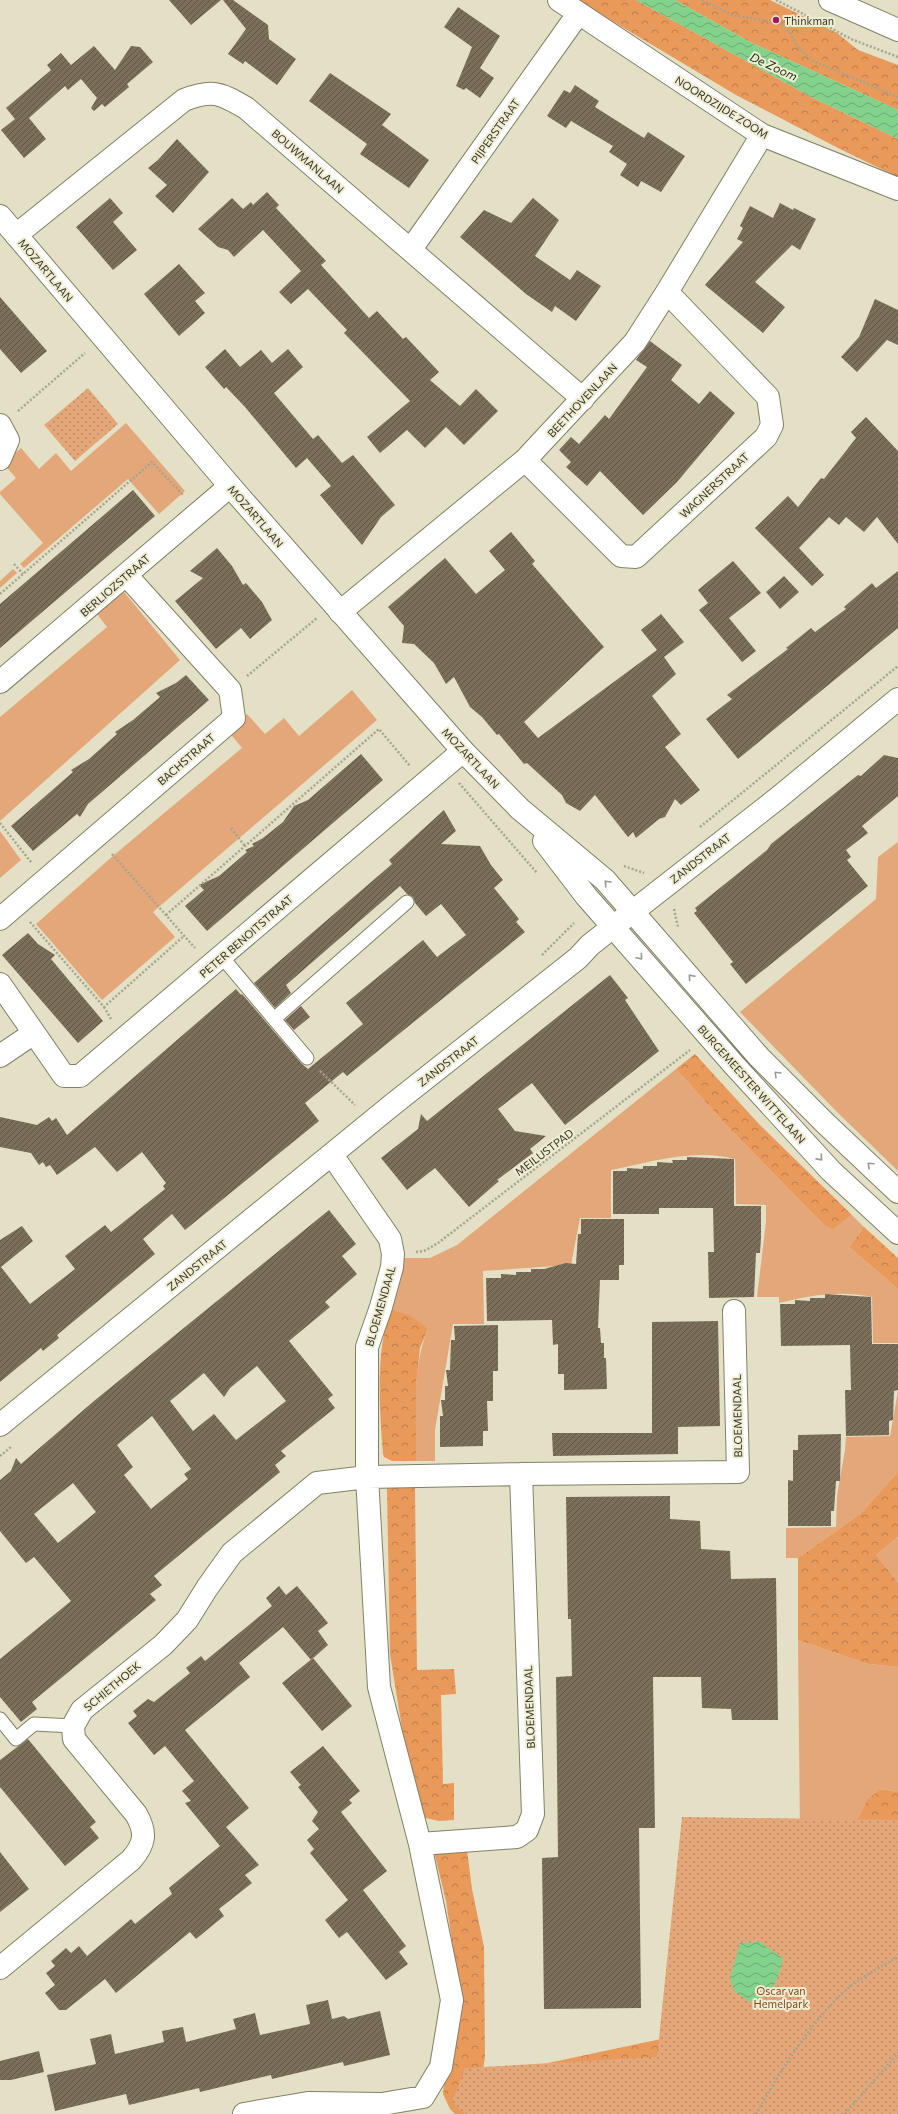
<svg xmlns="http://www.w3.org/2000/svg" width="898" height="2114" font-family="Commissioner,sans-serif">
	<defs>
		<pattern id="forest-crowns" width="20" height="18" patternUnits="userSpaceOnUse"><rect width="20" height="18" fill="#e9995a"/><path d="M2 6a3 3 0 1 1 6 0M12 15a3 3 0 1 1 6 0" fill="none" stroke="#be7e4b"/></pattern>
		<pattern id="park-dots" width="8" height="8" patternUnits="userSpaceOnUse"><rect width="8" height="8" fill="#e4a77a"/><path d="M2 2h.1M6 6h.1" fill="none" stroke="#ba8964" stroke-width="1.8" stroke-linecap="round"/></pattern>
		<pattern id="water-waves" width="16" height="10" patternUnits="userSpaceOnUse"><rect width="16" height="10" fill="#84d18b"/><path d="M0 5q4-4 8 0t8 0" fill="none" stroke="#6daa72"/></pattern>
		<pattern id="building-hatch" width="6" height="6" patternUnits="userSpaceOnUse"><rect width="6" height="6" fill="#7c6f59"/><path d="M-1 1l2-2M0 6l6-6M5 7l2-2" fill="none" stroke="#615746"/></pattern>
	</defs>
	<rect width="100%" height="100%" fill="#e3e0c5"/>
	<path fill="#e4a77a" d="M126 423 185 491 159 514 128 479 24 568 20 564 43 543 0 494V492L16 478 3 463 21 448 39 469 56 453 71 471Z
		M13 569 17 573 0 588V581Z
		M124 592 180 660 0 821V717L107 627 97 614Z
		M352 690 377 720 153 912 175 937 102 1000 36 924 114 855 242 748 228 731 247 714 265 734 284 718 299 736Z
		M0 831 21 860 0 878Z
		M898 842V1171L838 1113 740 1012 876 899 878 857Z
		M676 1069 729 1128 825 1226 833 1230 852 1215 864 1227 849 1247 898 1289V1343H873L872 1297C840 1290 810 1295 779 1303V1297H757L766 1222V1205L736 1204 735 1159C694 1148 651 1162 611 1170V1218H580L571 1265 483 1271 484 1324H453L435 1430V1461H416C416 1417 411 1370 428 1329L392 1310 402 1276V1258H430L457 1245Z
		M898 1391V1472L861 1513 798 1558H786V1528L836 1527 837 1496 845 1450 846 1437 890 1436Z
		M898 1537V1582L876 1555Z
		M798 1640 868 1664 898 1667V1792L881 1789 852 1832 800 1835Z"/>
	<path fill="url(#forest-crowns)" d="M577 0H636L811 97 898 139V177L840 149 736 95Z
		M675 0H770L837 33 858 50 898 65V110L750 42Z
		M695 1054 759 1124 852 1215 833 1230 825 1226 729 1128 676 1069Z
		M864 1227 898 1258V1289L849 1247Z
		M392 1310 409 1315 428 1329 420 1348 416 1385V1461H392L384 1457 383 1454C380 1412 374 1348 392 1310Z
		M898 1472V1537L876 1555 898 1582V1667L868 1664 798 1640V1558L861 1513Z
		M387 1488H415L417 1670 454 1669 456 1694 441 1695 443 1784 454 1783V1820L439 1821 425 1818 404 1741 390 1654Z
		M881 1789 898 1792V1945L749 2114H455L450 2109 443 2094 455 1962 446 1901 432 1843 466 1842 472 1889 484 1947 485 2057 482 2077 661 2039 852 1832 868 1799Z"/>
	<path fill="url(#park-dots)" d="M88 388 118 424 75 461 44 425Z
		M682 1817 898 1820V2114H464L452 2102 465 2068 657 2057Z"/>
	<path fill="url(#water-waves)" d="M636 0H675L750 42 898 110V139L811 97Z
		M760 1942 783 1958C778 1982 774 1993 750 2002L734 1991 730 1978 740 1943Z"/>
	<path fill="url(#building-hatch)" fill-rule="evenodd" d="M169 0H221L191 25Z
		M223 0H233L268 25 269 39 296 59 277 85 245 61 243 64 228 54 246 29Z
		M458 7 500 36 480 68 494 78 480 98 466 88 464 90 456 86 472 47 444 27Z
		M94 46 115 70 131 46 140 47 153 62 127 84 129 87 105 107 102 104 94 111 91 108 97 98 81 79 68 90 65 86 29 118 46 139 24 158 1 130 15 119 6 108 51 70 47 65 61 53 71 65Z
		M330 73 391 114 382 125 429 160 409 188 360 154 367 144 309 101Z
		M575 85 599 101 595 107 644 138 648 132 685 156 661 192 641 181 638 187 620 175 627 164 609 152 613 146 571 121 566 128 547 116 564 90 570 93Z
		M177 139 209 172 173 213 155 196 167 185 148 168 158 160Z
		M267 192 279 205 276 208 326 261 321 265 369 318 377 311 403 339 406 337 439 372 430 380 460 406 476 389 498 411 464 445 446 427 425 448 407 430 380 453 367 437 410 401 344 333 347 330 308 289 291 304 279 292 301 271 263 230 234 257 228 250 218 247 198 229 232 198 243 209 251 202 253 205Z
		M110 198 123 213 113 222 137 250 113 270 76 227Z
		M533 198 559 220 535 256 570 280 577 270 601 286 576 321 555 306 552 312 526 294 460 237 484 210 511 223Z
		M780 203 793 210 794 208 816 219 800 250 792 245 755 282 785 307 763 333 705 285 743 242 737 239 743 228 740 226 750 206 773 218Z
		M179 264 205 293 195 301 205 313 179 336 144 294Z
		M0 297 47 351 21 373 0 349Z
		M875 299 898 310V345L887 340 857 372 841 357 859 337Z
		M650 341 682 365 671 380 699 404 710 391 735 413 677 482 643 515 600 471 587 486 566 467 571 462 559 450 571 437 579 444 605 415 609 419 647 367 636 360Z
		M225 349 240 367 261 350 272 363 288 349 303 367 274 393 313 439 318 435 342 463 353 455 395 505 381 517 362 545 320 495 331 486 307 458 296 468 245 407 226 387 224 389 205 367Z
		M866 417 898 451V544L877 517 864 532 846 517 839 525 829 517 799 548 824 575 812 586 755 528 788 496 798 507 821 478 824 479 856 438 851 432Z
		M133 490 155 516 0 648V604Z
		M511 532 535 561 532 564 604 647 524 722 538 738 657 650 641 630 661 614 684 642 664 657 676 674 652 696 681 734 665 747 700 790 681 805 675 799 665 817 659 819 636 838 633 832 628 837 595 795 580 811 566 803 562 795 527 763 524 764 499 734 497 735 482 717 470 707 454 677 446 684 434 663 414 644 402 643 404 626 388 607 445 558 476 594 505 570 489 551Z
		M217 548 232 566 243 585 246 583 262 602 272 620 250 639 241 628 216 649 175 601 203 578 190 571Z
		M733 561 761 593 729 618 756 651 742 662 699 610 708 603 698 590Z
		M898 571V628L738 759 706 719 732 699 727 695 788 649 786 648 811 628 815 632 846 609 844 607 872 583 876 588Z
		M784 576 799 592 780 609 766 592Z
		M186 675 209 700 88 804 80 817 77 814 33 851 11 826 73 772 71 770 89 759 117 734 115 732 133 720 160 697 156 693 176 683Z
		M361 754 383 780 207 931 185 906 204 890 199 885 219 876 247 852 245 850 254 846 252 844 263 838 283 822 294 806 308 800Z
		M884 755 898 758V796L862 826 868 833 846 850 851 857 847 860 868 886 746 984 730 964 733 962 694 913 697 911 695 908 767 850 771 844 858 775 861 776Z
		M444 810 456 831 441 844 480 846 491 865 503 880 494 888 519 919 516 922 525 932 347 1076 343 1072 305 1103 319 1121 185 1230 172 1214 143 1239 155 1254 57 1335 59 1338 43 1351 41 1348 0 1382V1240L22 1226 33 1241 1 1267 30 1304 75 1269 65 1256 105 1225 111 1232 165 1189 163 1186 166 1183 142 1152 117 1172 95 1147 57 1175 50 1165 46 1167 43 1162 39 1165 31 1153 0 1147V1117L37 1125 49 1117 52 1121 56 1118 67 1135 236 989 241 995 242 994 301 1063 308 1069 363 1024 346 1003 423 940 437 957 466 935 441 904 426 916 415 903 413 897 407 894 400 886 286 985 291 993 275 1008 254 983 392 864 389 860Z
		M28 933 38 944 55 955 51 959 103 1021 78 1043 2 955Z
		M610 975 628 998 625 1000 659 1051 565 1125 532 1083 498 1109 515 1131 546 1136 530 1149 533 1153 497 1180 499 1181 469 1207 435 1168 407 1190 381 1158 418 1129 421 1114 427 1121Z
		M301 1006 310 1017 294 1030 285 1020Z
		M687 1157 734 1159V1206H761V1238L760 1253H756L754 1297 709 1298 708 1252H714L713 1208H659V1214H613V1171H627V1168L643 1169V1166H657V1162L673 1163 672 1160H687Z
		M329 1210 356 1244 342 1256 357 1274 325 1302 330 1307 289 1341 333 1395 328 1399 335 1408 281 1451 286 1456 275 1465 280 1472 154 1576 162 1585 150 1594 156 1600 32 1702 37 1709 21 1722 0 1697V1659L71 1601 34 1557 26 1563 0 1531V1480L11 1471 16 1458 21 1464 94 1401ZM257 1366 286 1401 236 1440 214 1414 193 1431 170 1401 204 1373 224 1397 230 1388ZM152 1416 191 1469 184 1474 188 1479 151 1509 124 1475 133 1467 117 1445ZM73 1483 96 1512 58 1543 34 1514Z
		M581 1219H624V1265H619V1280H600L598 1328H600L601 1343H604V1358H606L607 1389 564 1390V1374H558V1344L553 1345 552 1320 487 1321 486 1278H501V1274L516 1275V1272H531V1269H544L566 1263 576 1264 578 1234H581Z
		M825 1294 871 1297 872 1344H898V1390L894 1391 893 1420 889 1421V1435L846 1436 845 1390H851L850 1345 781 1346 780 1304H795V1300L810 1301V1298H825Z
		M718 1321 720 1426 678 1427V1454L553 1456 552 1433H652V1322Z
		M498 1325V1371H493V1401H487L488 1431H483V1446L440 1447V1416H443L441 1400H445V1386H448L446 1370H450L451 1340H455L454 1326Z
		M841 1434 840 1481H836L834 1511H831V1526H788V1480L793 1481V1450H798V1435Z
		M670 1496V1519L700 1521 701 1549 730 1551 731 1579 776 1578 778 1720H732L731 1709 702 1708 701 1677H653L655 1828H639L641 2008 544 2009 542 1858 558 1857 556 1677 572 1676 571 1619H568L566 1497Z
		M279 1586 286 1595 297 1586 314 1606 328 1623 318 1631 328 1645 311 1660 283 1627 239 1663 250 1677 185 1730 249 1808 226 1827 259 1865 245 1875 252 1883 219 1909 224 1916 196 1939 190 1932 116 1993 105 1979 66 2010H59L45 1993 55 1985 46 1973 55 1966 51 1961 66 1948 71 1953 79 1946 87 1956 131 1919 135 1924 172 1894 169 1888 220 1846 185 1803 191 1801 182 1791 194 1781 165 1746 154 1755 128 1723 137 1716 133 1711 148 1699 154 1702 190 1673 186 1668 201 1656 205 1661 272 1606 266 1598Z
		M313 1658 352 1706 322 1731 282 1683Z
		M28 1739 96 1822 90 1827 99 1838 65 1866 0 1787V1760Z
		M323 1746 360 1791 349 1800 352 1803 341 1812 387 1871 363 1890 406 1946 399 1952 408 1964 386 1980 347 1932 339 1938 325 1920 348 1900 310 1853 314 1849 307 1840 319 1829 312 1821 318 1812 298 1787 301 1785 290 1772Z
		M0 1852 29 1889 0 1912Z
		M328 2000 332 2019 344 2016 348 2019 380 2011 390 2055 344 2066 343 2062 272 2079 271 2075 200 2092 199 2088 129 2105 126 2094 55 2111 47 2075 96 2064 90 2039 111 2034 115 2054 164 2042 162 2031 183 2027 186 2042 236 2029 233 2019 255 2013 260 2035 310 2024 306 2005Z
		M39 2051 44 2072 11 2080H0V2061Z"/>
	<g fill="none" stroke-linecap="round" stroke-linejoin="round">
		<g stroke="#828067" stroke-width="15">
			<path id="service" d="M222 957 274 1019 407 902
				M274 1019 307 1058
				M0 1719 16 1739 34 1724 73 1726"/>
		</g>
		<g stroke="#828067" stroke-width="24">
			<path id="minor" d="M559 0 762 135 898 189
				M16 235 184 100C213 89 220 93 246 108L583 399
				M411 249 578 14
				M0 425 8 440 0 459
				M525 460 621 556 636 557 766 437 772 425 768 397 667 292
				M340 612 525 460 635 342 667 292 762 135
				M0 682 230 486
				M0 919 234 718 230 690 127 576
				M0 984 64 1076H80L463 751
				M0 1056 34 1033
				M0 1425 392 1105 578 958 590 945 778 798 898 699
				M420 1844 517 1837 527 1830 533 1814 521 1474 738 1472 734 1311
				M0 1968 131 1860C145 1844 147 1833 136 1814L74 1739 73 1726 82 1710 163 1645 187 1620 207 1588 232 1553 317 1483 367 1477 521 1474
				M244 2114 308 2103 382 2104 423 2097 441 2067 452 2000 420 1844 379 1687 367 1477V1347L381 1307 392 1267 393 1254 390 1239 332 1155"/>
		</g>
		<g stroke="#828067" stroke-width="24">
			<path id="tertiary" d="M0 216 230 486 463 751 520 809 605 880 759 1057 825 1123 898 1192
				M544 841 586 896 734 1065 831 1171 898 1233"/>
		</g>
		<g stroke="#828067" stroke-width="24">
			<path id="secondary" d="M830 0 898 30"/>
		</g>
		<path stroke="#a6a48e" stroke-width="2.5" stroke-dasharray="2 2" stroke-linecap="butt" d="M702 0 732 15 768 21 784 25 789 31 797 46 813 61 898 97
			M776 0 819 22
			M823 24 851 39 898 57
			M18 411 85 353
			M14 564 23 574
			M0 594 152 462 184 496
			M247 676 317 618
			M459 783 537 873
			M0 823 31 862
			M700 827 898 666
			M231 828 245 846
			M112 854 195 948
			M624 866 644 873
			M674 909 678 927
			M166 915 379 729 410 766
			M30 922 104 1007 184 936
			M542 955 574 923
			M104 1007 111 1019
			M320 1071 355 1105
			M416 1252 424 1251 438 1243 690 1050
			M0 1456 11 1447
			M756 2114C779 2073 806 2030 839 1996 856 1980 878 1968 898 1957
			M845 2114 898 2053"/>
		<use href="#service" stroke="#fff" stroke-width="13"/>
		<use href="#minor" stroke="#fff" stroke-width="22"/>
		<use href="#tertiary" stroke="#fff" stroke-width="22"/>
		<use href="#secondary" stroke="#fff" stroke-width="22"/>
	</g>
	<defs><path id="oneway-chevron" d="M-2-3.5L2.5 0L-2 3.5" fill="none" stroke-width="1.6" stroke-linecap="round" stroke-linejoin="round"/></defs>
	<g stroke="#9a9a94">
		<use href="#oneway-chevron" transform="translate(607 883) rotate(-133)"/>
		<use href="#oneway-chevron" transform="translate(640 957) rotate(49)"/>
		<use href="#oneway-chevron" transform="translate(691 977) rotate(-131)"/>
		<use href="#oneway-chevron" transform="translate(777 1074) rotate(-135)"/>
		<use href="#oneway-chevron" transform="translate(820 1158) rotate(48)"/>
		<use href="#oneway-chevron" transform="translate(870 1165) rotate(-137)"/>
	</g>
	<circle fill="#9f1867" stroke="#f0edd2" stroke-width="1.5" cx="776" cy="20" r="4"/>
	<g text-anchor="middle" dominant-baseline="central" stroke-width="4" stroke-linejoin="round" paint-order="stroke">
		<g font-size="11" fill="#36352a" stroke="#f0edd2" text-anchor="start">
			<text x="784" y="20">Thinkman</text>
		</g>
		<g font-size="11" fill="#36352a" stroke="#f0edd2">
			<text transform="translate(722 107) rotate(32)">NOORDZIJDE ZOOM</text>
			<text transform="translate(495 131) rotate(-55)">PIJPERSTRAAT</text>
			<text transform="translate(308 161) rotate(41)">BOUWMANLAAN</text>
			<text transform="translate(46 270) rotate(50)">MOZARTLAAN</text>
			<text transform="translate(582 400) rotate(-47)">BEETHOVENLAAN</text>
			<text transform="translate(714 485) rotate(-43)">WAGNERSTRAAT</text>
			<text transform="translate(256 516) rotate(49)">MOZARTLAAN</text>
			<text transform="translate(115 585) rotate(-41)">BERLIOZSTRAAT</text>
			<text transform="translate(471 758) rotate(47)">MOZARTLAAN</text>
			<text transform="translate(186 759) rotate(-41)">BACHSTRAAT</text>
			<text transform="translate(700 858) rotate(-38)">ZANDSTRAAT</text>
			<text transform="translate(246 936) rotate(-41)">PETER BENOITSTRAAT</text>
			<text transform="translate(448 1061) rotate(-38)">ZANDSTRAAT</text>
			<text transform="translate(752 1084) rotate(48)">BURGEMEESTER WITTELAAN</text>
			<text transform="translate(544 1152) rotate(-37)">MEILUSTPAD</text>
			<text transform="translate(197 1265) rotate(-39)">ZANDSTRAAT</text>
			<text transform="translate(380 1306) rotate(-74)">BLOEMENDAAL</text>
			<text transform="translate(737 1416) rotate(-91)">BLOEMENDAAL</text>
			<text transform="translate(112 1686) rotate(-40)">SCHIETHOEK</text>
			<text transform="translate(529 1707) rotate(-92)">BLOEMENDAAL</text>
		</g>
		<g font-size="11" fill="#7d481b" stroke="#f0edd2">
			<text x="781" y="1990">Oscar van<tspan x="781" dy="13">Hemelpark</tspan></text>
		</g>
		<g font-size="12" font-style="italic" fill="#143418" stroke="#f0edd2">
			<text transform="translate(774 66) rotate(25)">De Zoom</text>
		</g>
	</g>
</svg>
